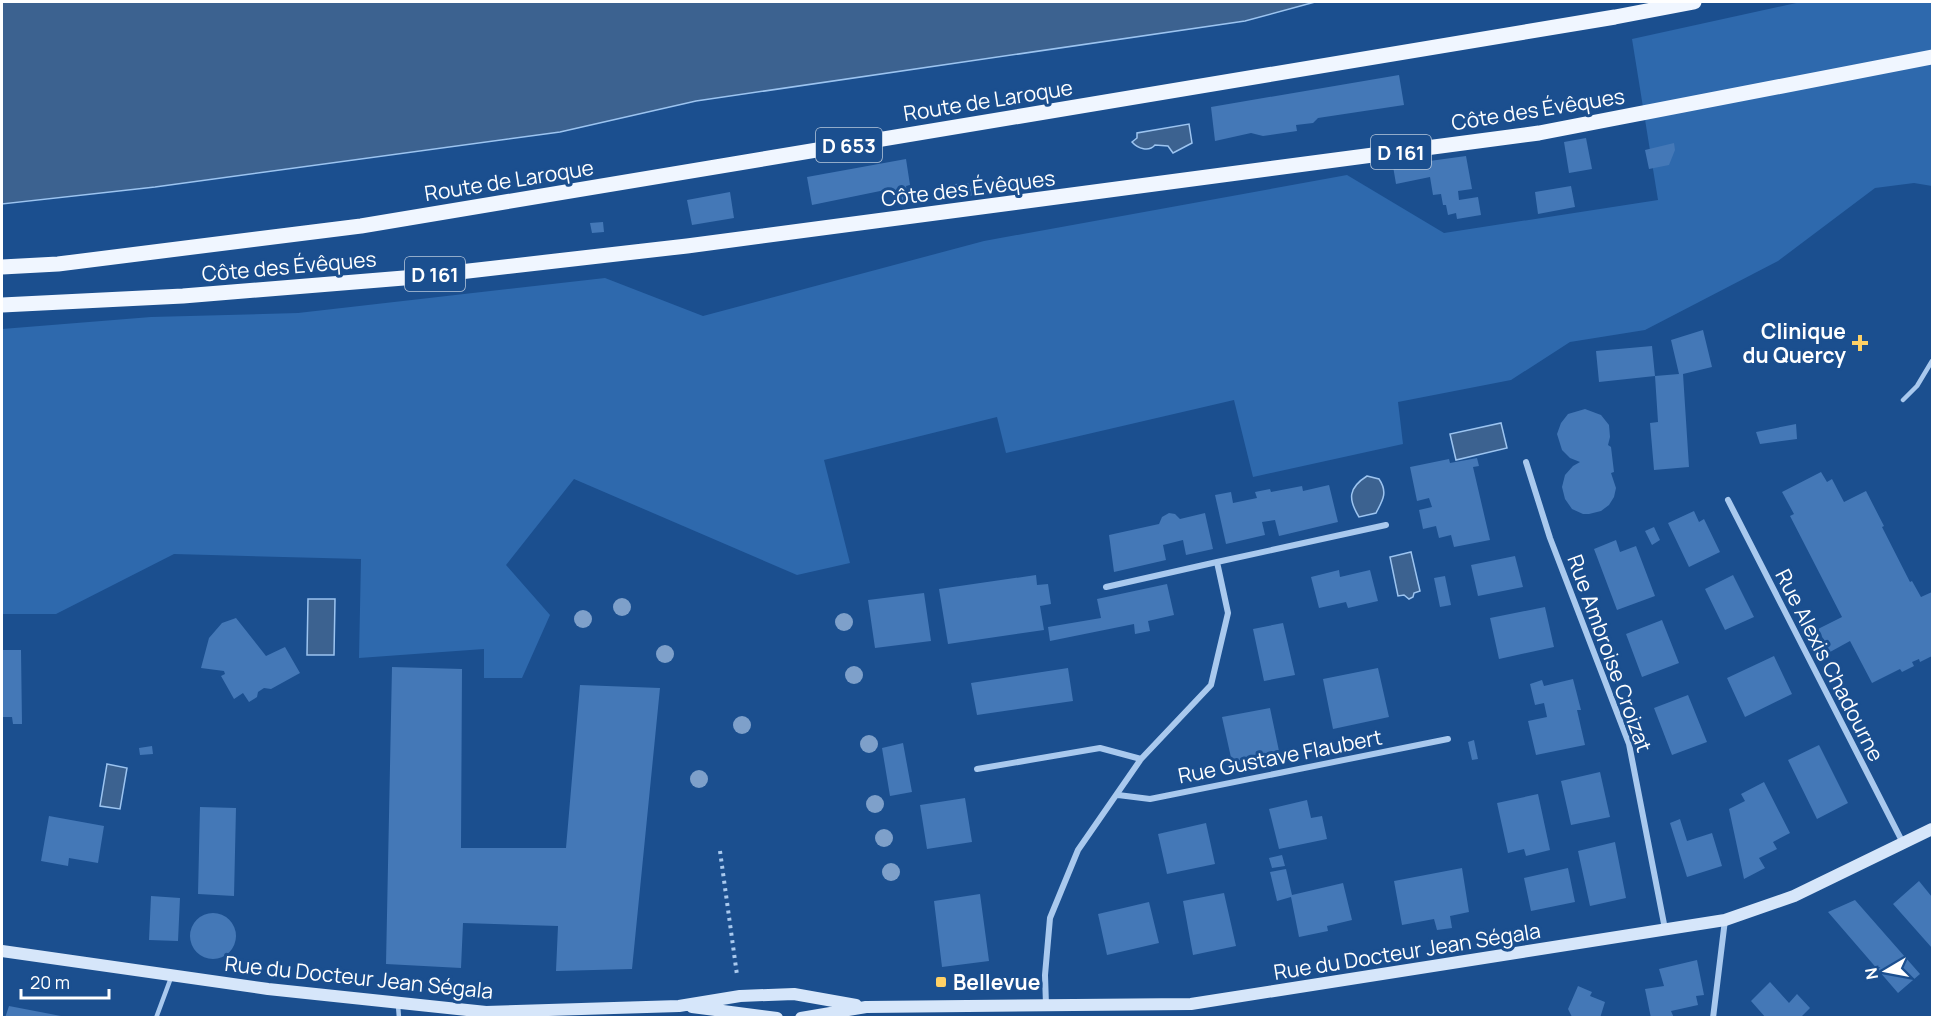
<svg xmlns="http://www.w3.org/2000/svg" width="1934" height="1019" font-family="Manrope,sans-serif">
	<rect width="100%" height="100%" fill="#1b4f8f"/>
	<path fill="#2e69ad" d="M1801 2H1932V186L1914 183 1875 188 1778 261 1645 330 1570 342 1511 380 1398 402 1403 444 1253 477 1234 400 1006 453 997 417 824 460 850 563 797 575 574 479 506 565 550 615 522 678H484V649L359 658 361 559 174 554 56 614H2V329L151 317 298 313 605 278 703 316 984 241 1347 175 1444 233 1658 200 1632 39Z"/>
	<path fill="#3c6290" stroke="#9cc4f0" stroke-width="1.5" d="M2 2H1315L1245 21 696 101 560 132 155 187 2 204Z
		M1189 124 1192 143 1173 153 1168 146 1155 145C1149 152 1138 149 1132 142L1137 138V133Z
		M1501 423 1507 448 1456 460 1450 434Z
		M1367 476 1379 479C1388 492 1383 500 1376 513L1359 517C1348 499 1348 488 1367 476Z
		M1411 552 1420 591 1414 593 1413 597 1409 599 1404 595 1398 596 1390 557Z
		M308 599H335L334 655H307Z
		M107 764 127 768 120 809 100 806Z"/>
	<path fill="#4478b7" d="M1399 75 1404 105 1318 118 1313 123 1296 125 1297 131 1263 136 1251 133 1215 141 1211 107Z
		M1586 138 1592 169 1569 173 1564 142Z
		M1674 143 1675 150 1669 165 1649 169 1645 150Z
		M1466 156 1472 189 1458 191 1459 200 1478 197 1481 215 1457 219 1456 213 1448 215 1446 205H1443L1441 194 1433 195 1430 177 1396 184 1393 166Z
		M906 159 910 185 906 186 909 203 894 205 890 189 812 205 807 177Z
		M1031 181 1032 188 1013 190 1012 184Z
		M968 183 976 195 950 198 955 184Z
		M1571 186 1575 207 1538 214 1535 192Z
		M730 192 734 218 692 225 687 200Z
		M603 222 604 232 592 233 590 223Z
		M1703 330 1712 367 1683 374 1689 467 1654 470 1650 423 1658 422 1655 376 1679 374 1671 340Z
		M1652 346 1655 376 1599 382 1596 351Z
		M1585 409 1601 415 1609 425 1610 437 1608 445 1611 447 1614 472 1611 473 1616 488 1614 497 1609 505 1601 511 1589 514H1583L1572 509 1565 499 1562 487 1565 475 1573 466 1580 462 1570 458 1562 450 1557 434 1561 423 1568 414Z
		M1796 424 1797 439 1760 444 1756 432Z
		M1477 458 1479 466 1473 467 1490 540 1454 547 1451 535 1439 538 1436 526 1423 529 1419 510 1432 507 1429 498 1417 501 1410 467 1449 459 1450 463Z
		M1821 472 1827 482 1832 479 1844 502 1866 491 1884 526 1882 527 1910 582 1912 581 1921 597 1932 592V656L1920 662 1919 659 1912 662 1914 666 1902 672 1900 669 1872 683 1850 641 1830 652 1818 629 1842 617 1790 516 1794 514 1782 492Z
		M1329 485 1338 522 1279 536 1275 520 1262 522 1265 535 1226 544 1215 495 1231 492 1233 503 1257 498 1255 492 1270 489 1271 492 1302 486 1303 491Z
		M1694 511 1699 522 1704 519 1720 552 1689 567 1668 523Z
		M1169 513 1175 514 1180 519 1205 513 1213 549 1186 555 1183 540 1163 545 1166 560 1114 572 1109 535 1159 524 1162 517Z
		M1654 527 1660 540 1652 545 1645 531Z
		M1616 540 1620 552 1636 546 1655 596 1617 610 1594 549Z
		M1515 556 1523 587 1478 596 1471 565Z
		M1339 570 1340 577 1370 570 1378 601 1348 608 1346 602 1319 608 1311 577Z
		M1036 575 1037 585 1048 584 1051 604 1040 606 1044 630 948 644 939 589Z
		M1733 575 1754 617 1725 630 1705 589Z
		M1445 576 1451 605 1440 607 1434 578Z
		M1167 584 1174 615 1148 621 1150 631 1135 634 1134 624 1050 641 1048 627 1101 618 1097 599Z
		M924 593 931 641 875 648 868 600Z
		M1545 607 1554 647 1499 659 1490 618Z
		M236 618 266 656 285 647 300 673 271 689 264 688 258 692 257 697 249 702 243 693 234 699 221 676 225 674 224 671 201 668 209 638 222 623Z
		M1662 620 1679 663 1642 677 1626 634Z
		M1283 623 1295 675 1264 681 1253 629Z
		M2 650H21L22 724H13L12 717H2Z
		M1774 656 1792 694 1745 717 1727 678Z
		M392 667 462 669 461 848H566L580 685 660 688 632 969 556 971 558 926 463 923 461 968 386 964Z
		M1068 668 1073 701 977 715 971 683Z
		M1378 668 1389 717 1333 729 1323 679Z
		M1573 679 1581 710H1577L1585 745 1536 755 1528 721 1547 717 1544 703 1535 705 1530 684 1542 680 1544 686Z
		M1688 695 1707 742 1672 755 1654 708Z
		M1270 708 1279 751 1232 762 1222 717Z
		M1474 740 1478 759 1472 760 1468 742Z
		M903 743 912 792 890 796 882 748Z
		M1819 745 1848 803 1817 819 1788 760Z
		M152 746 153 754 140 755 139 748Z
		M1600 772 1610 817 1571 825 1561 781Z
		M1764 782 1790 833 1773 842 1777 849 1759 858 1765 868 1744 879 1729 809 1745 801 1741 794Z
		M1538 794 1550 850 1526 856 1524 849 1508 853 1497 803Z
		M965 798 972 842 927 849 920 805Z
		M1307 800 1311 818 1322 816 1327 839 1279 849 1269 809Z
		M200 807 236 808 234 896 198 894Z
		M49 816 104 826 98 863 69 858 68 866 41 861Z
		M1680 819 1687 841 1712 833 1722 866 1687 877 1670 823Z
		M1206 823 1215 864 1167 874 1158 834Z
		M1615 842 1626 898 1590 906 1578 851Z
		M1282 855 1285 866 1272 868 1269 858Z
		M1462 868 1469 912 1450 916 1452 928 1437 930 1434 919 1402 925 1394 881Z
		M1568 868 1575 902 1531 911 1524 878Z
		M1286 869 1292 895 1343 883 1352 920 1327 926 1328 931 1299 937 1291 897 1277 901 1270 872Z
		M1919 881 1932 897V948L1893 904Z
		M1224 893 1236 946 1193 955 1183 901Z
		M980 894 989 961 942 967 934 901Z
		M151 896 180 898 178 941 149 940Z
		M1855 900 1920 974 1898 993 1828 912Z
		M1149 902 1159 943 1107 955 1098 914Z
		M190 936a23 23 0 1 1 46 0a23 23 0 1 1-46 0Z
		M1697 960 1704 995 1696 996 1698 1005 1671 1011 1674 1018H1651L1645 989 1664 986 1659 969Z
		M1770 982 1789 1003 1797 994 1810 1008 1800 1018H1766L1751 1001Z
		M1578 986 1592 992 1590 996 1605 1002 1600 1018 1572 1017 1568 1009Z
		M9 1006 61 1016V1018H5Z"/>
	<g fill="none" stroke-linecap="round" stroke-linejoin="round">
		<path stroke="#a9c9ee" stroke-width="4" stroke-dasharray="3 4.5" stroke-linecap="butt" d="M720 851 737 975"/>
		<path stroke="#a9c9ee" stroke-width="4.5" d="M1903 400 1917 386 1932 361
			M398 1005 399 1018
			M156 1018 172 975"/>
		<path stroke="#a9c9ee" stroke-width="6" d="M1526 462 1550 538 1629 744 1665 929
			M1728 500 1903 843
			M1106 587 1217 562
			M977 769 1100 748 1141 759
			M1118 795 1150 799 1448 739
			M1046 1005 1045 975 1050 918 1078 850 1141 759 1211 685 1228 613 1217 562 1386 525
			M1713 1018 1725 920"/>
		<path stroke="#d6e6fa" stroke-width="12" d="M2 951 268 989 486 1012 679 1006 740 996 794 994 856 1005
			M692 1007 777 1018
			M801 1018 866 1007 1191 1004 1725 920 1794 896 1932 829"/>
		<path stroke="#f0f6ff" stroke-width="15" d="M2 267 58 264 361 226 1615 17 1694 2
			M2 305 183 296 416 277 687 246 1539 133 1932 57"/>
	</g>
	<g fill="#7ea0ca">
		<circle cx="622" cy="607" r="9"/>
		<circle cx="583" cy="619" r="9"/>
		<circle cx="844" cy="622" r="9"/>
		<circle cx="665" cy="654" r="9"/>
		<circle cx="854" cy="675" r="9"/>
		<circle cx="742" cy="725" r="9"/>
		<circle cx="869" cy="744" r="9"/>
		<circle cx="699" cy="779" r="9"/>
		<circle cx="875" cy="804" r="9"/>
		<circle cx="884" cy="838" r="9"/>
		<circle cx="891" cy="872" r="9"/>
	</g>
	<g fill="#ffd166" stroke="#1b4f8f" stroke-width="2">
		<path d="M1857 334h6v6h6v6h-6v6h-6v-6h-6v-6h6z"/>
		<rect x="935" y="976" width="12" height="12" rx="3"/>
	</g>
	<g text-anchor="middle" dominant-baseline="central" stroke-width="6" stroke-linejoin="round" paint-order="stroke">
		<g fill="#1b4f8f" stroke="#bbcadd" stroke-width="1.5">
			<rect x="816" y="128" width="66" height="34" rx="4.5"/>
			<rect x="1371" y="135" width="60" height="34" rx="4.5"/>
			<rect x="405" y="257" width="60" height="34" rx="4.5"/>
		</g>
		<g font-size="20" font-weight="bold" fill="#fff">
			<text x="849" y="145">D 653</text>
			<text x="1401" y="152">D 161</text>
			<text x="435" y="274">D 161</text>
		</g>
		<g font-size="21" fill="#fff" stroke="#1b4f8f">
			<text transform="translate(988 100) rotate(-9)">Route de Laroque</text>
			<text transform="translate(1538 109) rotate(-9)">Côte des Évêques</text>
			<text transform="translate(509 180) rotate(-9)">Route de Laroque</text>
			<text transform="translate(968 188) rotate(-7)">Côte des Évêques</text>
			<text transform="translate(289 266) rotate(-5)">Côte des Évêques</text>
			<text transform="translate(1610 653) rotate(70)">Rue Ambroise Croizat</text>
			<text transform="translate(1830 665) rotate(63)">Rue Alexis Chadourne</text>
			<text transform="translate(1280 756) rotate(-11)">Rue Gustave Flaubert</text>
			<text transform="translate(1407 951) rotate(-9)">Rue du Docteur Jean Ségala</text>
			<text transform="translate(359 977) rotate(6)">Rue du Docteur Jean Ségala</text>
		</g>
		<g font-size="21" font-weight="bold" fill="#fff" stroke="#1b4f8f" text-anchor="end">
			<text x="1846" y="331">Clinique<tspan x="1846" dy="24">du Quercy</tspan></text>
			<text x="953" y="982" text-anchor="start">Bellevue</text>
		</g>
	</g>
	<rect width="1934" height="1019" fill="none" stroke="#ffffff" stroke-width="6"/>
	<g transform="translate(1886 971) rotate(260)" stroke="#1b4f8f" stroke-width="4.5" paint-order="stroke">
	<path d="M0-4.5L10 22L0 15L-10 22Z" fill="#ffffff"/>
	<text y="-9" font-size="16" font-weight="bold" text-anchor="middle" fill="#ffffff">N</text>
	</g>
	<path d="M21 989v9h88v-9" fill="none" stroke="#ffffff" stroke-width="3"/>
	<text x="30" y="989" font-size="18" fill="#ffffff" stroke="#1b4f8f" stroke-width="4.5" paint-order="stroke">20 m</text>
</svg>
